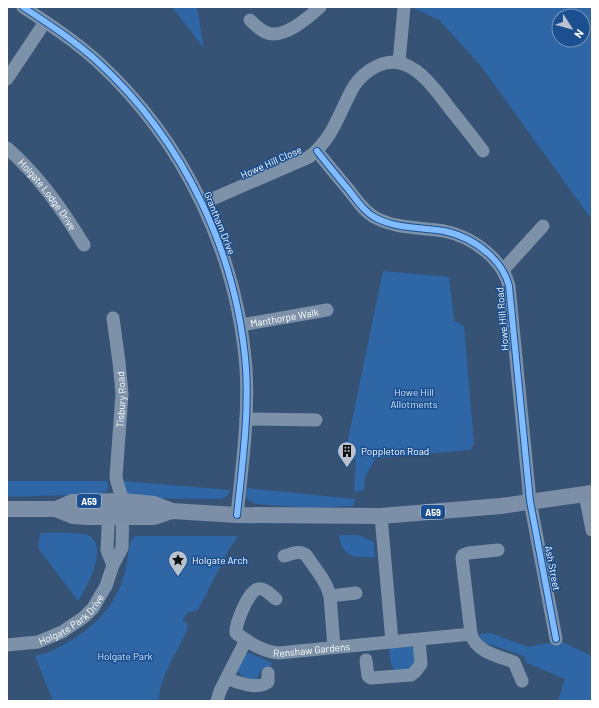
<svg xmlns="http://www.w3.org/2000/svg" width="599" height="708" font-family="Barlow,sans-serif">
	<rect width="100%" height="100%" fill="#365274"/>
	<path fill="#2f66a5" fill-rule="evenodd" d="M172 7H197L204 48Z
		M411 7H592V220L481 66 439 20ZM559 16H583V40H559Z
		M383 271 449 277 454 321 464 326 474 443 471 450 376 458 365 477 364 490 354 492 356 459H344Z
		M7 481H107L108 486 107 491 102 494 7 497Z
		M123 481 230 490 227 496 221 499 135 498 123 491Z
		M247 488 355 499 353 506 309 508 256 504 248 500 245 494Z
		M40 533C50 533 78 532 87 535 111 543 86 589 78 601L38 548Z
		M339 535H358L374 542 375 557C355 558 342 558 339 535Z
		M136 536H238L228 551 198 610 187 613 183 620 187 624 188 628C179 650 158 678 159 701H53L35 656C40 654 46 654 50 652 82 636 109 617 122 582 127 569 127 554 131 540Z
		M491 633 528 647 560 641 592 656V701H558L565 679 527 663 524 656 483 642 479 634Z
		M410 645 415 650 416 659 412 670C408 670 402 672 398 671 389 669 390 654 389 647Z
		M250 653 272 663 271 666 262 669 259 674 257 681C248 678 240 677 236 668L243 655Z"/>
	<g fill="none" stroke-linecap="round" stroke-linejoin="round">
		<g stroke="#7d92a8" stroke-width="13">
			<path d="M23 7C49 24 75 41 98 62 184 141 237 252 246 368 249 417 242 466 237 515"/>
			<path d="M250 20C254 24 259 29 265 32 282 41 308 18 320 7"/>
			<path d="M399 62 404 7"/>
			<path d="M7 79 45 22"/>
			<path id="s1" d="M7 148C39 176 62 209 84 245"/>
			<path d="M317 151C327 164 338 177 348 189 356 199 364 212 376 218 397 229 421 227 444 231 463 235 479 244 492 257 501 266 506 274 509 286L530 501 556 639"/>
			<path d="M203 203 309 157C334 138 339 112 354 86 360 77 367 71 377 66 410 50 434 88 451 110 462 124 473 137 483 151"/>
			<path d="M503 270 543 226"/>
			<path id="s2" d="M241 325 327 310"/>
			<path d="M246 419 316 420"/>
			<path d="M585 494 592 530"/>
			<path d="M109 508 107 550 113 565"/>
			<path d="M381 516 392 642"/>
			<path d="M498 550 468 553 463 555 462 558 471 634C476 652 498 656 514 662L522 681"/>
			<path d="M284 556C292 554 299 550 306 555L322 578 327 587 330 596 334 647"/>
			<path d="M330 596 356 593"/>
			<path id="s3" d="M276 599C271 595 264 587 258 589 248 591 235 625 236 633 249 643 263 652 279 653L471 634"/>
			<path id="s4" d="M7 645 38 642 62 632 84 617 93 608 100 596 106 586 113 565 122 548 123 501 117 482 116 477 122 394 119 362 113 318"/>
			<path d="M366 660 368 676 371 678 411 675 415 672 421 664 419 640"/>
			<path d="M227 678C237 683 258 690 268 682V673"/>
			<path d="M217 701 220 691 246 640"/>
		</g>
		<path stroke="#7d8ea7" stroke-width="16" d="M7 509H56L72 502 123 501 154 504 172 511 237 515 381 516 501 506 592 493
			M56 509 73 516 89 517H154L172 511"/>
		<g stroke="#1b4f8f" stroke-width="8">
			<path id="cycleway" d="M23 7C49 24 75 41 98 62 184 141 237 252 246 368 249 417 242 466 237 515
				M317 151C327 164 338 177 348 189 356 199 364 212 376 218 397 229 421 227 444 231 463 235 479 244 492 257 501 266 506 274 509 286L530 501 556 639"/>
		</g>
		<use href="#cycleway" stroke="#80bcff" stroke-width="6"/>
	</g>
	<defs>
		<g id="building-pin" transform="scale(1)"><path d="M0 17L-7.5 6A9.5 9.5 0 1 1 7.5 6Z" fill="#b9c2ce" stroke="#1b4f8f"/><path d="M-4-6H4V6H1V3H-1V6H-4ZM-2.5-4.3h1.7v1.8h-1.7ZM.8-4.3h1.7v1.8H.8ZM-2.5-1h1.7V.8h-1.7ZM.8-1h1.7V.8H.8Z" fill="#111"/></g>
		<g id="sight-pin" transform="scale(1)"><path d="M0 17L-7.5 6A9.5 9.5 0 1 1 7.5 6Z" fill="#b9c2ce" stroke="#1b4f8f"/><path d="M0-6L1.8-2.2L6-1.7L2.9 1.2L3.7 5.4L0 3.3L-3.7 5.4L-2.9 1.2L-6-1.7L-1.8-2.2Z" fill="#111"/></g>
	</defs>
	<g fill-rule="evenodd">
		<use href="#building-pin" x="347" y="451"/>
		<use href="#sight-pin" x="178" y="560"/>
	</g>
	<g text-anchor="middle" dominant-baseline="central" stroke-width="3" stroke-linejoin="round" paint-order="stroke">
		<g fill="#1b4f8f" stroke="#bbcadd" stroke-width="1">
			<rect x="77" y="494" width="24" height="14" rx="3"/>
			<rect x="421" y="505" width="24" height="14" rx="3"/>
		</g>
		<g font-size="9" font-weight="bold" fill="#fff">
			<text x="89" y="501">A59</text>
			<text x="433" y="512">A59</text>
		</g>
		<g font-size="10" fill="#fff" stroke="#1b4f8f">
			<text transform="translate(271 162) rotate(-24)">Howe Hill Close</text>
			<text stroke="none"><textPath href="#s1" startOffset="62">Holgate Lodge Drive</textPath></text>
			<text transform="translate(220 223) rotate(68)">Grantham Drive</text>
			<text stroke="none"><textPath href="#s2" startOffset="44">Manthorpe Walk</textPath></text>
			<text transform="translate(502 319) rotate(-95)">Howe Hill Road</text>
			<text stroke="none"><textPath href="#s4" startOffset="313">Tisbury Road</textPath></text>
			<text transform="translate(553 568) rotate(79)">Ash Street</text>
			<text stroke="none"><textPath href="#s4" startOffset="72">Holgate Park Drive</textPath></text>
			<text stroke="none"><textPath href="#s3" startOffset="153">Renshaw Gardens</textPath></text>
		</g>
		<g font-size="10" fill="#cfe3fa" stroke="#1b4f8f">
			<text x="414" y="392">Howe Hill<tspan x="414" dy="12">Allotments</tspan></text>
			<text x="125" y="656">Holgate Park</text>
		</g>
		<g font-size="10" fill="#fff" stroke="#1b4f8f" text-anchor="start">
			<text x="361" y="451">Poppleton Road</text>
			<text x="192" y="560">Holgate Arch</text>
		</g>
	</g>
	<rect width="599" height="708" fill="none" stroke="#ffffff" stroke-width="16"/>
	<g transform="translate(571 28) rotate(126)"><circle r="19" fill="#1b4f8f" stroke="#7695bc"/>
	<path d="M0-3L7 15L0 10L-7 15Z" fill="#b9c2ce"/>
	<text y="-6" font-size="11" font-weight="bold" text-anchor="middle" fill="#ffffff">N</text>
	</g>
</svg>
